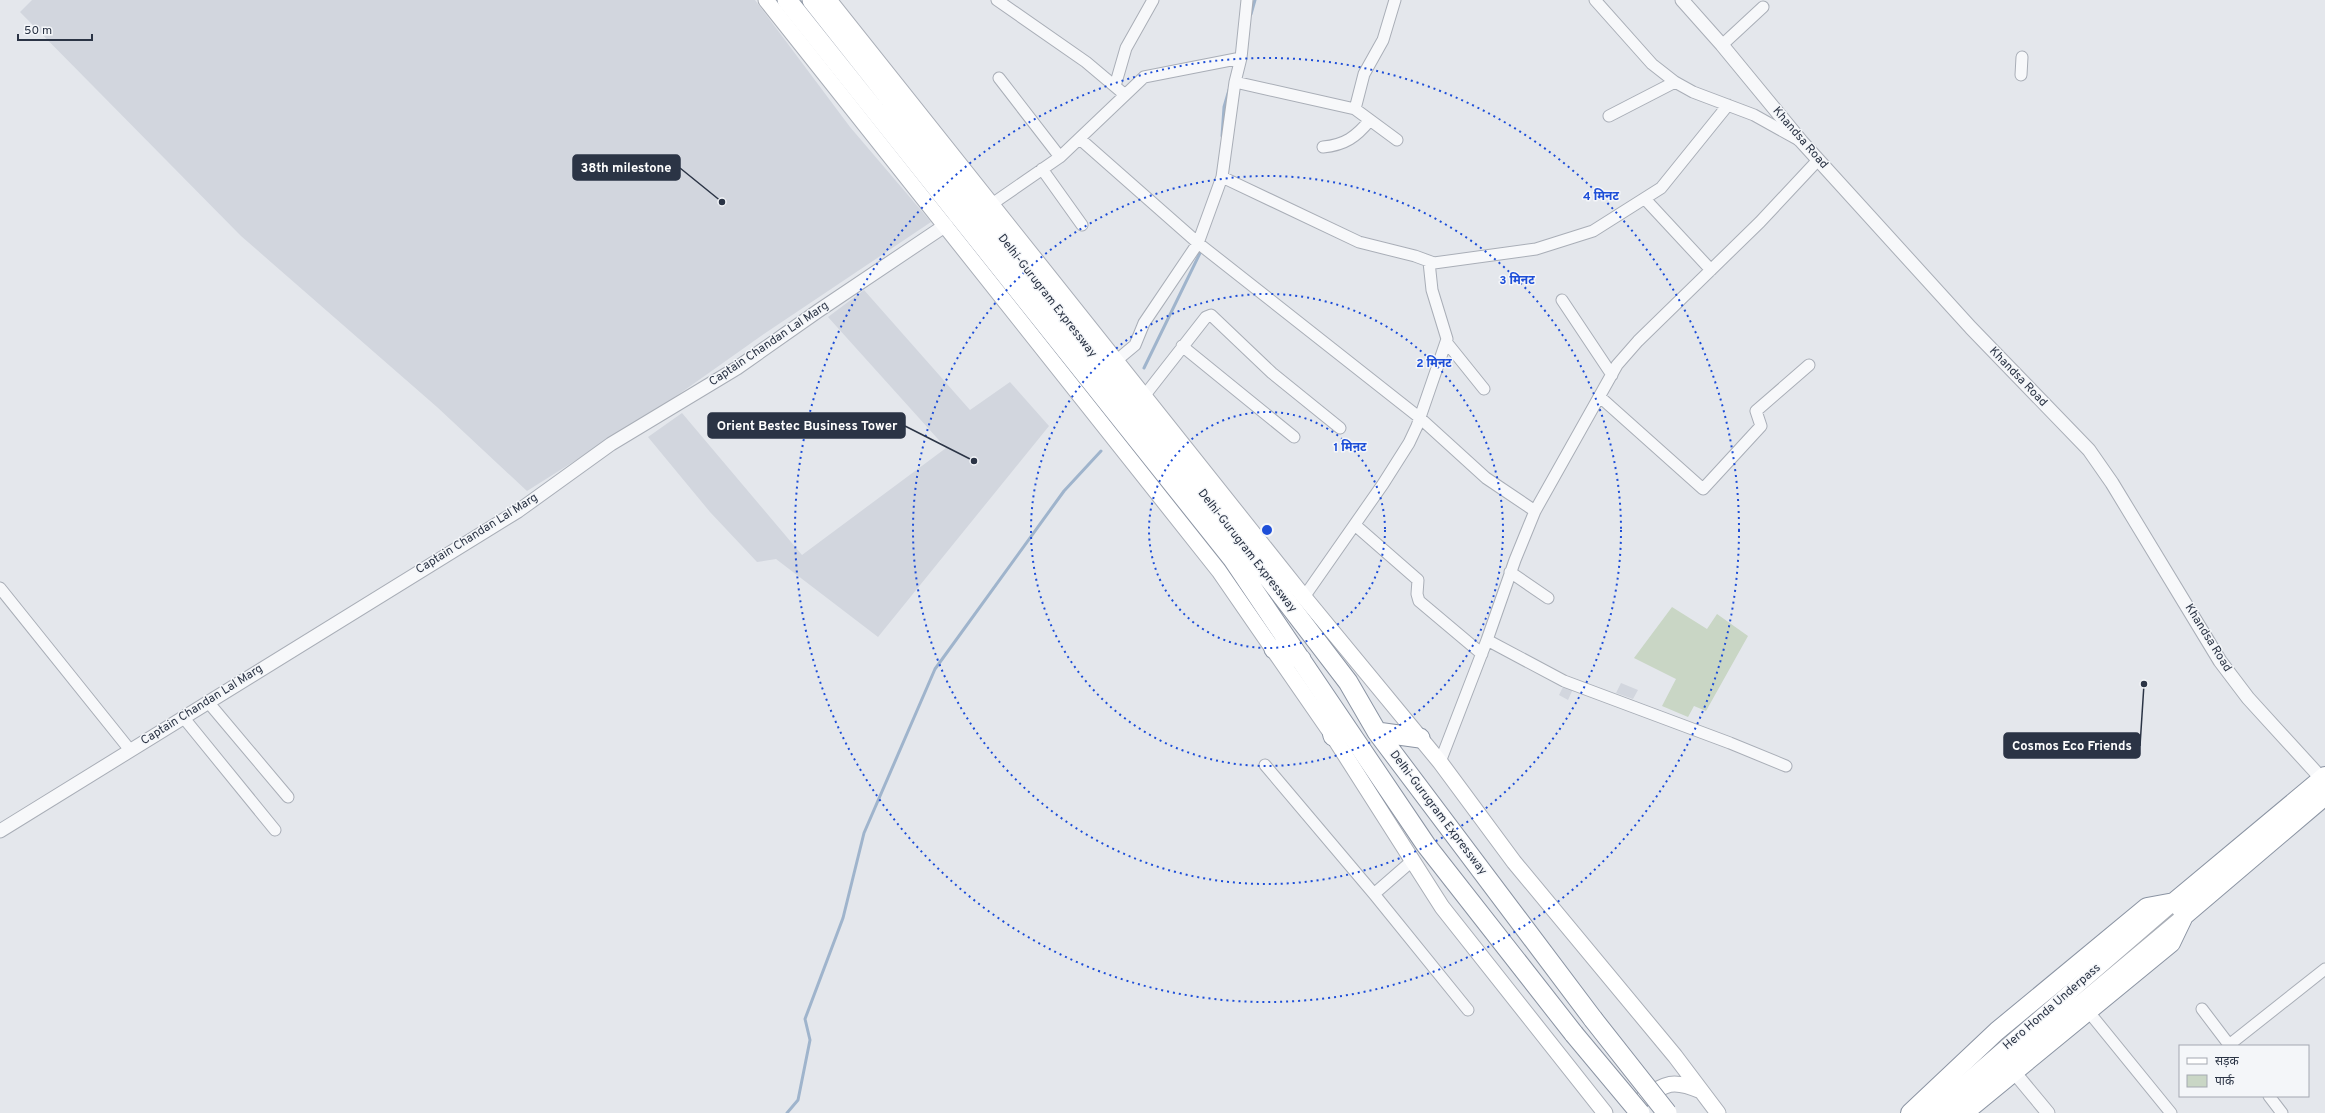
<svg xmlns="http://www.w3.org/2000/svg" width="2325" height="1113" font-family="Overpass,'Noto Sans Devanagari',sans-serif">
	<rect width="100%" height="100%" fill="#e4e7ec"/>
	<path fill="#d2d6de" d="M32 0H755L850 127 931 222 761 336 665 404 527 491 437 407 241 236 20 12Z
		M864 290 970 410 1010 382 1049 426 878 637 776 559 757 562 710 512 648 437 682 413 802 555 946 448 828 317Z
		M1621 683 1638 690 1633 699 1616 693Z
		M1564 685 1573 689 1568 700 1559 695Z"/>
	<path fill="#c9d6c5" d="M1672 607 1707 629 1717 614 1748 636 1706 711 1694 706 1688 717 1662 706 1676 679 1634 658Z"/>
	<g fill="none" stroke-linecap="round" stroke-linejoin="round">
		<path stroke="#9fb4cc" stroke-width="3" d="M1251 14 1255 0
			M1222 136 1224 107 1229 90
			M1144 368 1202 249
			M787 1113 798 1100 810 1040 805 1019 843 918 864 833 935 669 1064 491 1101 451"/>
		<g stroke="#a9aeb7" stroke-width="13">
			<path id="minor" d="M997 0 1086 62 1124 94
				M1595 0 1652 64 1675 82 1693 92 1754 115 1799 140
				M1722 45 1763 7
				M2021 75 2022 57
				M999 78 1060 157
				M1235 82 1355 109 1397 140
				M1115 86 1126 48 1153 0
				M1355 109 1364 74 1383 40 1395 0
				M1609 116 1675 82
				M1080 139 1198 243 1420 418 1486 478 1535 511
				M1323 147C1345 145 1356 137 1370 120
				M1042 169 1082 225
				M1222 177 1359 242 1415 256 1434 263 1536 249 1593 231 1661 188 1728 105
				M1645 199 1711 270
				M992 204 1060 157 1144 77 1241 58
				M1562 300 1612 375
				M1447 343 1484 389
				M1182 346 1294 437
				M1117 360 1135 345 1144 323 1198 243 1222 177 1235 82 1241 58 1247 0
				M1145 395 1206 317 1211 315 1272 373 1340 428
				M1600 397 1703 489 1761 426 1756 411 1809 365
				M1355 525 1418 580 1417 594 1419 601 1482 654
				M1510 572 1548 598
				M0 588 130 750
				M1304 597 1383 484 1409 443 1417 426 1447 339 1432 290 1429 262
				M1487 640 1564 681 1730 743 1786 766
				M208 702 288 797
				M183 717 275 830
				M1440 762 1487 640 1515 560 1535 511 1617 365 1638 341 1760 222 1818 160
				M1265 765 1374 894 1468 1010
				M1374 894 1413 860
				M2202 1009 2230 1046
				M2088 1011 2171 1113
				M2229 1045 2325 969
				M2269 1096 2282 1113"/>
		</g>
		<g stroke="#a9aeb7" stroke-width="15">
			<path id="tertiary" d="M1682 0 1722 45 1801 141 1971 328 2089 450 2112 483 2220 661 2248 698 2322 779
				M0 831 518 511 611 444 737 368 818 311 946 225
				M2014 1072 2048 1113"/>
		</g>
		<g stroke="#a9aeb7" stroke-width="17">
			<path id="secondary" d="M766 0 1219 571 1333 736 1442 907 1605 1113
				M829 0 1304 597 1440 762 1514 862 1675 1056 1718 1113
				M1635 1113 1637 1103C1664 1085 1669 1077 1701 1091
				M1930 1113 2174 902 2184 916 1949 1113"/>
		</g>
		<g stroke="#8b94a3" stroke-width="20">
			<path id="trunk" d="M1910 1113 1997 1031 2147 907 2174 902 2325 776
				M1964 1113 2171 943 2184 916 2325 796"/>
		</g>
		<g stroke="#8b94a3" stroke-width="21">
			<path id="motorway" d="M787 0 1232 558 1426 845 1574 1034
				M812 0 1244 546 1348 682 1377 732 1593 1019
				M1274 649 1301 659
				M1326 702 1333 736
				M1377 732 1420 738"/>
		</g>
		<use href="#minor" stroke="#f7f8fa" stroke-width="11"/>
		<use href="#tertiary" stroke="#f7f8fa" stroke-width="13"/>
		<use href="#secondary" stroke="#fff" stroke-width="15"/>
		<use href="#trunk" stroke="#fff" stroke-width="18"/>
		<use href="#motorway" stroke="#fff" stroke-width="19"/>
		<g stroke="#8b94a3" stroke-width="21" stroke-linecap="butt">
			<path id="motorway-bridge" d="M1593 1019 1667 1113
				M1574 1034 1640 1113"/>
		</g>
		<use href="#motorway-bridge" stroke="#fff" stroke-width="19"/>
	</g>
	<g fill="none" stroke="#1d4ed8" stroke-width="2" stroke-dasharray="2 4">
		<circle cx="1267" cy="530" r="118"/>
		<circle cx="1267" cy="530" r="236"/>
		<circle cx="1267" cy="530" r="354"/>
		<circle cx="1267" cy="530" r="472"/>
	</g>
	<g text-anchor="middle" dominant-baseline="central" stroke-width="3" stroke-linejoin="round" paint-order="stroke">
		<g font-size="12" fill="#2b3445" stroke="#f4f6f9">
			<text transform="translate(1800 138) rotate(49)">Khandsa Road</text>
			<text transform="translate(1047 296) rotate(52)">Delhi-Gurugram Expressway</text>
			<text transform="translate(769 344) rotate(-34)">Captain Chandan Lal Marg</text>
			<text transform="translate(2018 377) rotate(46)">Khandsa Road</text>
			<text transform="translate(477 534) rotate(-32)">Captain Chandan Lal Marg</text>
			<text transform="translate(1247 551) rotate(52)">Delhi-Gurugram Expressway</text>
			<text transform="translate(2208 638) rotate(58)">Khandsa Road</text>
			<text transform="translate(202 705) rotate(-32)">Captain Chandan Lal Marg</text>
			<text transform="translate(1438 813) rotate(53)">Delhi-Gurugram Expressway</text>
			<text transform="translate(2052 1007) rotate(-41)">Hero Honda Underpass</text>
		</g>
	</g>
	<circle cx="1267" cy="530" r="6" fill="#1d4ed8" stroke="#f4f6f9" stroke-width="2"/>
	<g font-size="12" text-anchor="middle" font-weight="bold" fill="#1d4ed8" stroke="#f4f6f9" stroke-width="3" stroke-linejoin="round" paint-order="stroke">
		<text x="1601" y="200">4 मिनट</text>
		<text x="1517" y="284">3 मिनट</text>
		<text x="1434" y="367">2 मिनट</text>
		<text x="1350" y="451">1 मिनट</text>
	</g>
	<path fill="none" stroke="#2b3445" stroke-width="1.5" d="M722 202L680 168M974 461L905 426M2144 684L2140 746"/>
	<g fill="#2b3445" stroke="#f4f6f9" stroke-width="1.5">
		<circle cx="722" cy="202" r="4"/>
		<circle cx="974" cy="461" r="4"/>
		<circle cx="2144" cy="684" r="4"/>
	</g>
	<g fill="#2b3445" stroke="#2b3445" stroke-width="1.5">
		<rect x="573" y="155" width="107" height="25" rx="4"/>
		<rect x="708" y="413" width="197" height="25" rx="4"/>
		<rect x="2004" y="733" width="136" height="25" rx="4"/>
	</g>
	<g font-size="13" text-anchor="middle" font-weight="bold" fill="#fff">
		<text x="626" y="172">38th milestone</text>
		<text x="807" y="430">Orient Bestec Business Tower</text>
		<text x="2072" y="750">Cosmos Eco Friends</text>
	</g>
	<rect x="2179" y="1045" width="130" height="52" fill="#f4f6f9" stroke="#a4a8b1"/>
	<rect x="2187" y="1058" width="20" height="6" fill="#ffffff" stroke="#a4a8b1"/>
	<text x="2215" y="1065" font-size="12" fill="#2b3445">सड़क</text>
	<rect x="2187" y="1075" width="20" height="12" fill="#c9d6c5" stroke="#a4a8b1"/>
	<text x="2215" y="1085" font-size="12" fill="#2b3445">पार्क</text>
	<path d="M18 34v6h74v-6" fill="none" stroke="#2b3445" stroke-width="2"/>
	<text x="24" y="34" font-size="12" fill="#2b3445" stroke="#f4f6f9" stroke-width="3" paint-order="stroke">50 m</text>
</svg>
